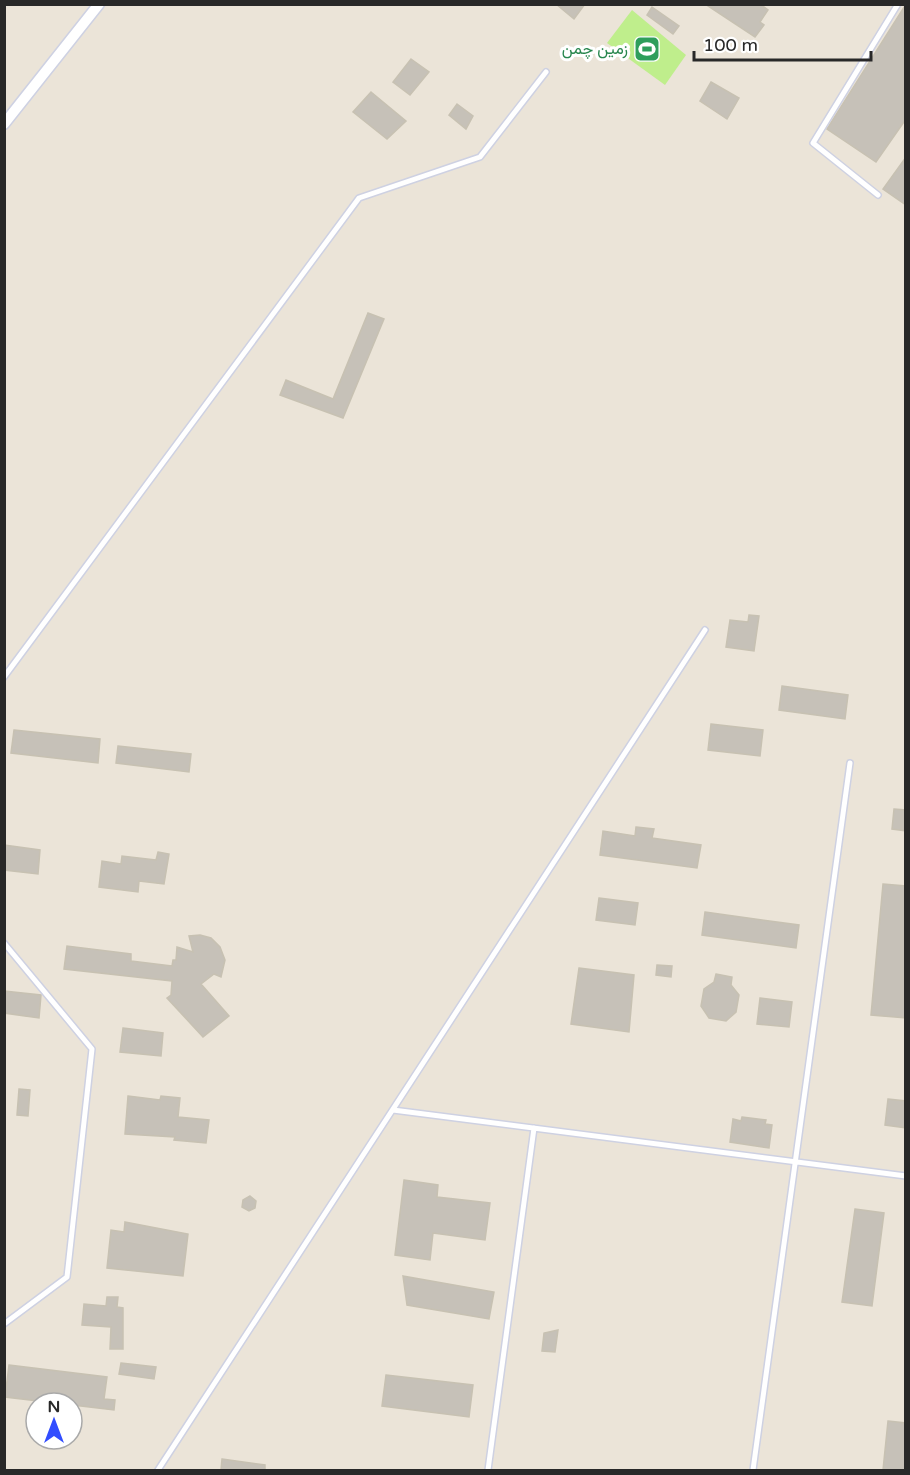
<svg xmlns="http://www.w3.org/2000/svg" width="910" height="1475" font-family="'Varela Round',Vazirmatn,sans-serif">
	<rect width="100%" height="100%" fill="#ebe4d8"/>
	<path fill="#bfee8c" d="M632 10 686 55 665 85 607 43Z"/>
	<path fill="#c6c1b8" stroke="#c7c1b2" stroke-width="1.5" d="M556 4H585L574 19Z
		M705 4H760L768 10 760 22 764 25 755 37Z
		M906 4V119L876 162 827 129Z
		M652 7 679 26 673 34 647 15Z
		M411 59 429 72 410 95 393 82Z
		M711 82 739 98 727 119 700 101Z
		M371 92 406 121 387 139 353 112Z
		M457 104 473 116 466 129 449 115Z
		M906 157V205L883 189Z
		M368 313 384 319 343 418 280 395 286 380 333 399Z
		M749 615 759 616 754 651 726 647 730 620 748 622Z
		M782 686 848 695 845 719 779 710Z
		M711 724 763 730 760 756 708 750Z
		M14 730 100 739 98 763 11 753Z
		M118 746 191 754 189 772 116 763Z
		M894 809 906 810V831L892 829Z
		M636 827 654 829 652 838 701 845 697 868 600 855 603 831 635 836Z
		M4 845 40 850 38 874 4 870Z
		M158 852 169 854 164 884 139 881 138 892 99 887 102 861 121 864 122 856 156 860Z
		M883 884 906 886V1018L871 1015Z
		M599 898 638 903 635 925 596 920Z
		M705 912 799 925 796 948 702 935Z
		M200 935 211 938 220 947 225 960 221 977 214 974 201 984 229 1016 203 1037 167 998 171 995 172 981 64 969 67 946 131 954V961L172 966 173 960H176L177 947 193 952 189 936Z
		M657 965 672 966 671 977 656 975Z
		M579 968 634 975 629 1032 571 1024Z
		M716 974 732 977 731 985 739 995 736 1012 726 1021 709 1018 701 1006 704 989 714 982Z
		M4 991 41 995 39 1018 4 1013Z
		M760 998 792 1002 789 1027 757 1024Z
		M123 1028 163 1033 161 1056 120 1052Z
		M19 1089 30 1090 28 1116 17 1115Z
		M128 1096 160 1100 161 1096 180 1098 178 1117 209 1120 206 1143 174 1140 175 1137 125 1134Z
		M888 1099 906 1101V1128L885 1125Z
		M742 1117 766 1120 765 1124 772 1125 769 1148 730 1142 733 1119 741 1121Z
		M404 1180 438 1185 437 1197 490 1203 485 1240 433 1233 430 1260 395 1255Z
		M250 1196 256 1201 255 1208 249 1211 242 1207 243 1200Z
		M855 1209 884 1213 872 1306 842 1302Z
		M125 1222 188 1234 183 1276 107 1268 111 1230 124 1232Z
		M403 1276 494 1292 489 1319 407 1305Z
		M107 1297H118L117 1307 123 1308V1349H110L111 1327 82 1325 84 1304 106 1306Z
		M558 1330 555 1352 542 1351 544 1333Z
		M121 1363 156 1367 154 1379 119 1374Z
		M9 1365 107 1377 104 1399 115 1400 114 1410 5 1397Z
		M386 1375 473 1385 469 1417 382 1406Z
		M888 1421 906 1423 905 1470H883Z
		M222 1459 265 1465V1470H221Z"/>
	<g fill="none" stroke-linecap="round" stroke-linejoin="round">
		<g stroke="#ced1e2" stroke-width="8">
			<path id="service" d="M878 195 813 143 898 4
				M4 677 359 198 480 157 546 72
				M4 943 92 1049 67 1277 4 1324
				M393 1110 906 1176
				M158 1470 705 630
				M488 1470 534 1128
				M753 1470 850 763"/>
		</g>
		<g stroke="#ced1e2" stroke-width="13">
			<path id="minor" d="M4 124 99 4"/>
		</g>
		<use href="#service" stroke="#fff" stroke-width="5"/>
		<use href="#minor" stroke="#fff" stroke-width="10"/>
	</g>
	<defs>
		<g id="stadium-square" transform="scale(1.35)"><rect x="-9" y="-9" width="18" height="18" rx="4" fill="#2e9e5b" stroke="#fff"/><path d="M0-5a6.5 5 0 1 0 0 10a6.5 5 0 1 0 0-10ZM-3.5-1.8h7v3.6h-7Z" fill="#fff"/></g>
	</defs>
	<g fill-rule="evenodd">
		<use href="#stadium-square" x="647" y="49"/>
	</g>
	<g text-anchor="middle" dominant-baseline="central" stroke-width="6" stroke-linejoin="round" paint-order="stroke">
		<g font-size="16" fill="#27864d" stroke="#fff" text-anchor="end">
			<text x="628" y="49">زمین چمن</text>
		</g>
	</g>
	<rect width="910" height="1475" fill="none" stroke="#282828" stroke-width="12"/>
	<g transform="translate(54 1421)"><circle r="28" fill="#ffffff" stroke="#a9a9a9" stroke-width="1.5"/>
	<path d="M0-4.5L10 22L0 15L-10 22Z" fill="#324dff"/>
	<text y="-9" font-size="16" font-weight="bold" text-anchor="middle" fill="#282828">N</text>
	</g>
	<path d="M694 51v9h177v-9" fill="none" stroke="#282828" stroke-width="3"/>
	<text x="703" y="51" font-size="18" fill="#282828" stroke="#ffffff" stroke-width="4.5" paint-order="stroke">100 m</text>
</svg>
